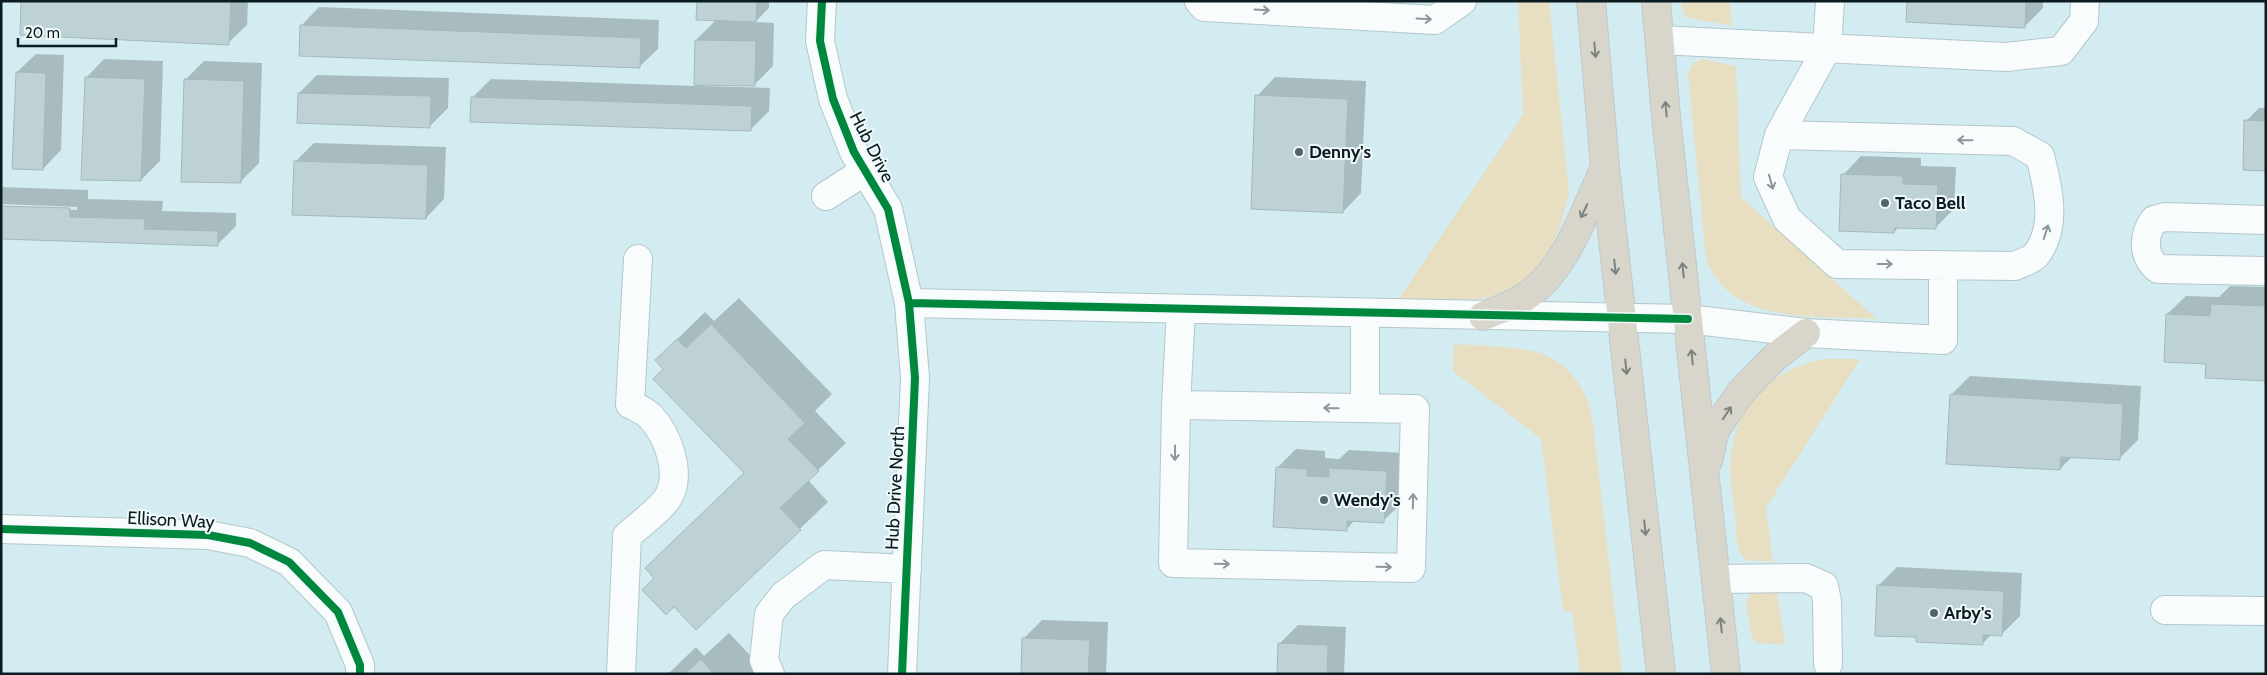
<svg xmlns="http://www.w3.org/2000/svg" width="2267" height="675" font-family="Cabin,sans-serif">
	<rect width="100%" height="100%" fill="#d3ecf1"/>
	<path fill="#e8dfc3" d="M1518 1H1549L1569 192 1561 224 1548 253 1534 272 1517 286 1492 296 1473 300H1398L1523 115Z
		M1680 1H1730L1732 26 1689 18 1684 14Z
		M1702 59 1736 66 1741 197 1877 319C1819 316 1730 326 1706 259L1688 73 1693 63Z
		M1454 344C1474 345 1528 347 1543 354 1570 366 1585 387 1592 415L1622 674H1580L1572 612 1563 611 1541 439 1453 371Z
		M1822 359H1860L1766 508 1773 562 1747 560C1734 550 1736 529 1735 514 1732 494 1728 473 1731 453 1739 400 1772 371 1822 359Z
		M1756 591 1777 592 1785 645 1759 643 1752 639 1746 604 1750 593Z"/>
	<path fill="#0003" d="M23 1H248L247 25 228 43Z
		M698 1H769V8L755 22 774 23 773 66 755 84 703 83V86L770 88 769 111 750 130 472 98 491 79 695 86 696 40 716 20Z
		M1908 1H2043V8L2024 27Z
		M319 7 659 20 658 49 639 67 301 26Z
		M36 54 64 55 61 150 43 169 17 72Z
		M104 59 163 61 160 161 141 180 86 78Z
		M204 61 262 63 259 163 240 182 185 80Z
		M317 75 449 78 448 108 430 126 299 93Z
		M1275 77 1366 81 1361 193 1343 212 1257 96Z
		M2259 108H2266V169L2246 121Z
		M314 143 446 147 444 199 426 218 295 162Z
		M1861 156 1921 158V166L1956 167 1954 209 1935 228 1900 226 1894 232 1843 175Z
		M1 187 88 190V199L163 201 162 211 236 213V226L217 245 1 207 77 210V207L1 204Z
		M2230 286 2266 287V380L2167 314 2186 296 2219 297Z
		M739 298 832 394 815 411 846 443 808 480 828 502 696 628 646 568 745 472 656 360 705 312 714 321Z
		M1970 376 2141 386 2138 440 2119 459 2073 456 2060 469 1951 395Z
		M1296 449 1325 451V458L1339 459 1349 450 1405 453 1402 503 1383 521 1355 520 1346 530 1277 468Z
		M1897 567 2022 573 2020 616 2001 635 1992 634 1983 643 1917 636 1878 586Z
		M1042 620 1108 622 1106 674H1022L1023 639Z
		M1298 625 1346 627 1344 674H1279L1280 643Z
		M729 633 768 674H668L696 647 704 656Z"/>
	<path fill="#bed2d6" stroke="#a5b8bc" d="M21 1H231L229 45 20 35Z
		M697 1H757L756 22 696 20Z
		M1907 1H2026L2025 28 1906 22Z
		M300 25 641 38 640 68 299 56Z
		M695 40 756 41 755 86 694 85Z
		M16 72 46 73 43 170 12 169Z
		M85 77 145 79 141 181 81 180Z
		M184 79 244 81 241 183 181 182Z
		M298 93 431 96 430 128 297 123Z
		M1255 95 1348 99 1343 213 1251 209Z
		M471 97 752 106 751 131 470 122Z
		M2244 120 2266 121V171L2243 170Z
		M294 161 428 165 426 219 292 215Z
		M1841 174 1903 176V184L1938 185 1936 229 1895 228 1894 233 1839 231Z
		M1 206 70 208V217L145 219 144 229 218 231V246L1 239Z
		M2211 304 2266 306V381L2205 378 2206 364 2164 362 2166 314 2210 316Z
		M711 324 805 423 788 439 819 471 780 508 801 530 696 630 674 607 666 615 642 590 654 578 645 568 744 473 653 379 663 369 655 360 677 339 686 348Z
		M1950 394 2123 404 2120 460 2061 457 2060 470 1946 464Z
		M1276 467 1307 469V476L1329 477V468L1387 471 1384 523 1347 521V531L1273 527Z
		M1877 585 2004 591 2002 636 1983 635V645L1916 642V637L1875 636Z
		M1022 638 1090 640 1088 674H1021Z
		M1278 643 1328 645 1327 674H1277Z
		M701 659 714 674H685Z"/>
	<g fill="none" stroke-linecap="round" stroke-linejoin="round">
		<g stroke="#b3c7cb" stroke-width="30">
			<path id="minor" d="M822 1 820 41 833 99 854 152 888 209 909 303 915 378 902 674
				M1199 1 1204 7 1435 20 1462 1
				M1660 40 2006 57 2061 51 2084 21 2085 1
				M1779 135 2013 141 2040 156C2048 187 2058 227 2036 255 2032 260 2021 263 2015 266L1837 264 1787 219 1768 177 1779 135 1827 48 1830 1
				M826 196 865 171
				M2266 220 2165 217 2154 220C2143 235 2142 256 2158 269L2266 271
				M909 303 1688 319 1806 333 1943 340V265
				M1365 313V408
				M1176 405 1415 409 1411 568 1173 563 1176 405 1181 309
				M1 529 208 535 250 543 289 562 338 612 360 665V674
				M1716 579 1806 578 1824 586 1827 601 1828 664
				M2165 610 2266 611
				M621 674 627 536C640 524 657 513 667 499 683 475 668 435 650 416 645 411 637 408 630 404L638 259
				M770 674 764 660 769 614 783 596 824 565 907 569"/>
		</g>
		<g stroke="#becace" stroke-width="30">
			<path id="highway" d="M1591 1 1605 167 1661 674
				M1656 1 1666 117 1726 674
				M1483 316C1499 310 1515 304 1528 295 1567 268 1586 208 1605 167
				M1708 461 1715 430 1741 392 1774 358 1806 333"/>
		</g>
		<use href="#minor" stroke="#f8fcfd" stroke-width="28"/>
		<use href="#highway" stroke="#d8d5cb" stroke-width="28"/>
		<g stroke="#f1f9fb" stroke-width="11">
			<path id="cycleway" d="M822 1 820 41 833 99 854 152 888 209 909 303 915 378 902 674
				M909 303 1688 319
				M1 529 208 535 250 543 289 562 338 612 360 665V674"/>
		</g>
		<use href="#cycleway" stroke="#00873e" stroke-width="8"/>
	</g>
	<defs><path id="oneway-shaft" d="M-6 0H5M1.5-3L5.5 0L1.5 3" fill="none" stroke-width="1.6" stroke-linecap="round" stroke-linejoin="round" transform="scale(1.25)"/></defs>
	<g stroke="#8d979a">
		<use href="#oneway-shaft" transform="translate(1262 10) rotate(3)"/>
		<use href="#oneway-shaft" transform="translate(1424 19) rotate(3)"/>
		<use href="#oneway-shaft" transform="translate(1965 140) rotate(-179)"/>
		<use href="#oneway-shaft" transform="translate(1771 182) rotate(74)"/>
		<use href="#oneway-shaft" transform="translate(2046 232) rotate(-72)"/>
		<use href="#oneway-shaft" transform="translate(1885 264)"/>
		<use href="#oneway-shaft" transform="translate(1331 408) rotate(-179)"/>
		<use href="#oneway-shaft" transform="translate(1175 453) rotate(91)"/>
		<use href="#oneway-shaft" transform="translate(1413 501) rotate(-89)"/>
		<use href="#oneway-shaft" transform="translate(1222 564) rotate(1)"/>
		<use href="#oneway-shaft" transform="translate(1384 567) rotate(1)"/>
	</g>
	<g stroke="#7c827e">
		<use href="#oneway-shaft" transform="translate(1595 50) rotate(85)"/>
		<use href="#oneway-shaft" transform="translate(1666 109) rotate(-95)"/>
		<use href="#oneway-shaft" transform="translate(1584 211) rotate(115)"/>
		<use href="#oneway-shaft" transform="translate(1615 267) rotate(84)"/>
		<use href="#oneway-shaft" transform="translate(1683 270) rotate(-96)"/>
		<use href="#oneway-shaft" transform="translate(1692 357) rotate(-96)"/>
		<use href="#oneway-shaft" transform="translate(1626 367) rotate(84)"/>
		<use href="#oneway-shaft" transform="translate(1727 413) rotate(-56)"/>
		<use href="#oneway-shaft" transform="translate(1645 528) rotate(84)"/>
		<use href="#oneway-shaft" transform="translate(1721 625) rotate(-96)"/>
	</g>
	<g fill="#516569" stroke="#f1f9fb" stroke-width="2">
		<circle cx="1299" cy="152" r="5"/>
		<circle cx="1885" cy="203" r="5"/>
		<circle cx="1324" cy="500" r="5"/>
		<circle cx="1934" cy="613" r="5"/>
	</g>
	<g text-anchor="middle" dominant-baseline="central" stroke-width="4" stroke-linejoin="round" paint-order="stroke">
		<g font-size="18" fill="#0b1c20" stroke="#f1f9fb">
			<text transform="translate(872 147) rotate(63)">Hub Drive</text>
			<text transform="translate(895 488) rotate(-87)">Hub Drive North</text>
			<text transform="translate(171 520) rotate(3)">Ellison Way</text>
		</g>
		<g font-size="18" font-weight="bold" fill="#0b1c20" stroke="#f1f9fb" text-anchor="start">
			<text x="1309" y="152">Denny's</text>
			<text x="1895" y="203">Taco Bell</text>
			<text x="1334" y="500">Wendy's</text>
			<text x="1944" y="613">Arby's</text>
		</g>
	</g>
	<rect width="2267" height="675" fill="none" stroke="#0b1c20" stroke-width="5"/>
	<path d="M18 38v8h98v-8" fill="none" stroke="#0b1c20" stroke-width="2.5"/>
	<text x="25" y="38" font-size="15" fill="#0b1c20" stroke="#f1f9fb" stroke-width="4" paint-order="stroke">20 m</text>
</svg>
